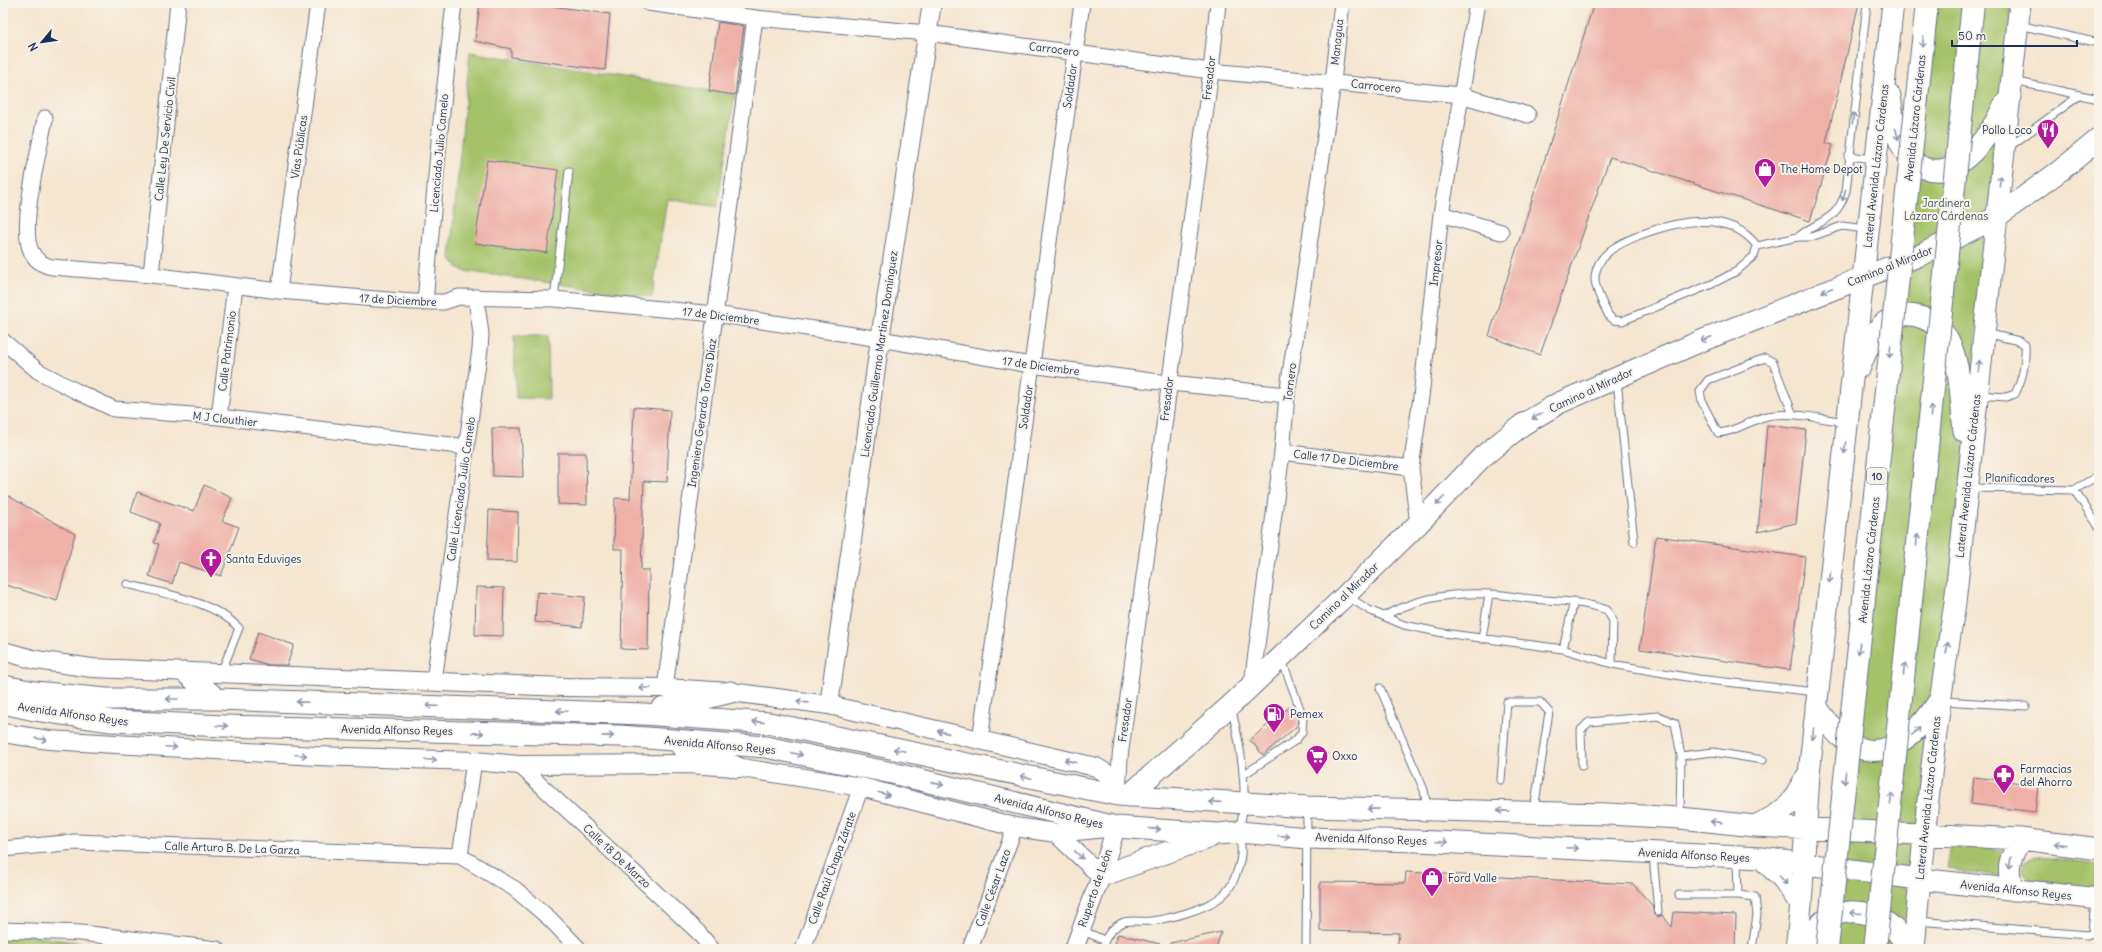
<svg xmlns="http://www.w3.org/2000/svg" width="2102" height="952" font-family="Delius,sans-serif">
	<rect width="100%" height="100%" fill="#f7f3e8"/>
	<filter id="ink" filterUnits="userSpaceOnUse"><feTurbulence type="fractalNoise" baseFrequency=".025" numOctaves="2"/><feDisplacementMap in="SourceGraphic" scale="8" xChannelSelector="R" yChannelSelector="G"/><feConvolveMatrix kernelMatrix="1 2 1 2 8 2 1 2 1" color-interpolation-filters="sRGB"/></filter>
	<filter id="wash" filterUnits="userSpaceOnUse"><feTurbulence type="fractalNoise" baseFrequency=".012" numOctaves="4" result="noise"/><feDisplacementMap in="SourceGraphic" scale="16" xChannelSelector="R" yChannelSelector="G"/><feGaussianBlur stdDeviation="0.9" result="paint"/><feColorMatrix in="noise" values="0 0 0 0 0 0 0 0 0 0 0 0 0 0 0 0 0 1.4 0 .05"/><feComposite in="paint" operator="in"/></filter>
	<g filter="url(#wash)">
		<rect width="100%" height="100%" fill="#f5e6d0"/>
		<path fill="#a5c269" stroke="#607864" d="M1922 3H2012L1910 949H1819Z
			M470 52 735 95 717 207 667 199 652 297 464 271 458 268 450 257Z
			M514 336H548L549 399 516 398Z
			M1951 844 2008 851 2006 878 1947 869Z
			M2034 856 2099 864V890L2032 880 2024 873 2022 867 2026 860Z
			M25 935 122 949H3V936Z"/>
		<g id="blocks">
			<path fill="#efb0a7" d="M480 3H529L610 14 605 70 511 57V49L475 41Z
				M1594 3H1859L1826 143 1833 145 1810 221 1610 157 1540 355 1489 336Z
				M718 22 744 26 735 95 709 91Z
				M487 160 558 170 547 253 475 243Z
				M634 407 670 410 667 482 644 481 641 570H649L648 650 621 649 623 549H614L615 498 630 499Z
				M1767 425 1806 430 1796 523 1758 532Z
				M492 428H521L523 477 493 476Z
				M558 453H586L587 505 558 504Z
				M204 485 232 498 222 521 239 527 221 576 179 562 172 584 149 576 159 544 154 543 160 523 131 512 137 492 194 511Z
				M3 493 75 534 57 601 3 584Z
				M489 510 518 512 517 562 487 561Z
				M1656 536 1805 557 1790 670 1640 649Z
				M476 587 504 588 503 636 475 635Z
				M537 592 585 597 582 627 535 622Z
				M258 632 294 645 287 665H269L249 659Z
				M1289 707 1298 717 1297 726 1263 755 1250 740Z
				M1974 777 2038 785 2035 812 1971 804Z
				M1406 872 1633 884 1652 905 1654 915 1658 917 1662 915 1672 927 1674 912 1736 915 1735 949H1397L1399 933 1320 931V882L1405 883Z
				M1221 932 1216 949H1170V943Z
				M1118 934 1160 944V949H1113Z"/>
		</g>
	</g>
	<g filter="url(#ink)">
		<use href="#blocks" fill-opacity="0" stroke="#676f86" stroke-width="1"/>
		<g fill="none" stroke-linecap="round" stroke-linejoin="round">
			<g stroke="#676f86" stroke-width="9">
				<path id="service" d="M2019 25 2099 43
					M2013 81 2099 99
					M2009 147 2080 95
					M1848 156 1874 159
					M1798 237C1819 219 1836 223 1846 191L1867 3
					M1757 246C1729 209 1677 221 1640 235 1621 243 1598 252 1595 276 1594 288 1603 305 1609 316L1614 320 1622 321 1712 284 1737 271 1754 256 1757 246 1798 237H1811L1842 226 1866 229
					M554 299 569 171
					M1617 381 1634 542
					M1980 395 2006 397 2015 394C2023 379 2026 363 2025 345L2019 341 1985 333
					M1793 415 1773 362 1765 358 1708 380 1700 391 1702 402 1718 433C1736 432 1750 420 1767 416 1789 411 1823 419 1845 422
					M1970 488 2074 490
					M2074 490 2099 527
					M2074 490 2099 475
					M127 584C163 594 213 600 239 628L221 673
					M1347 596 1369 610 1404 625 1443 633 1563 649 1612 664 1698 679 1816 692
					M1384 616C1416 598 1452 592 1490 594 1504 594 1518 598 1532 599 1558 601 1582 601 1607 610L1613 621 1612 664
					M1482 639 1489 594
					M1563 649 1574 601
					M1380 688 1424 790 1427 808
					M1943 701 2026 706
					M1582 766 1581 730 1589 722 1658 716 1675 723 1681 756
					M1243 775 1296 740 1302 732 1303 717 1282 660
					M1501 780 1507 702H1540L1549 712 1534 810
					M1680 816 1681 756 1713 752 1763 760
					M1653 855 1658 912
					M1737 859 1738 895 1755 897 1757 915 1752 949
					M1679 895H1738
					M1918 921 2087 935 2092 933 2095 900
					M1081 930 1104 940
					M1102 949C1105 937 1112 927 1124 922 1132 920 1143 922 1151 921 1172 918 1213 908 1227 891 1234 883 1240 865 1241 855 1242 848 1240 840 1240 834 1240 823 1243 813 1244 803 1245 771 1239 738 1231 707
					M1306 949 1307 810"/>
			</g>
			<g stroke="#676f86" stroke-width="17">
				<path id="minor" d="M648 3 755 18 927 33 1211 71 1461 95 1528 115
					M45 118C40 148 19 226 31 251 35 260 42 265 52 267L151 275 279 291 413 302H444L459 297 554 299 715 314 880 339 1031 365 1151 381 1287 395
					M1441 214 1501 232
					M151 275 178 3
					M279 291 318 3
					M425 303 440 130 454 3
					M3 341 38 371 76 391 114 409 219 417 467 447
					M219 417 235 286
					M1282 452 1411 468
					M1418 524 1411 468 1421 397 1441 214 1477 3
					M434 681 480 349 481 334 476 297
					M1252 684 1282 452 1287 395 1333 82 1342 3
					M665 688 755 18
					M980 740 1082 3
					M474 761 460 856 515 889 550 919 579 949
					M519 765 698 932 712 949
					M1118 795 1120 757 1211 71 1218 3
					M3 849 75 842 460 856
					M3 930 81 933 217 949
					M803 949 861 787
					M970 949 1015 827"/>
			</g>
			<g stroke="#676f86" stroke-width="20">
				<path id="tertiary" d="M3 651 36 660 92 668 565 687 665 688 731 692 829 705 1096 767 1106 773 1118 795
					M829 705 880 339 932 3
					M3 733 49 740 316 756 474 761 519 765 687 764 736 767 861 787 1015 827 1056 833 1116 827 1101 876 1074 949
					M1056 833 1101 876"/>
			</g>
			<g stroke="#676f86" stroke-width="23">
				<path id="secondary" d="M1890 96C1893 116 1895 138 1907 155 1911 161 1917 165 1924 168 1959 181 1992 133 2004 105
					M1860 367C1866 353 1871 336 1881 326 1904 303 1941 319 1951 346 1961 370 1961 405 1964 431
					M186 673 217 699
					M3 686 35 692 106 699H217L643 714 769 723 1118 795 1307 807 1608 814 1680 818 1755 826 2021 839 2099 849
					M3 703 35 710 111 721 225 726 620 736 766 747 892 773 1116 827 1218 834 1239 832 1308 838 1417 841 1761 858 1919 879 2099 899
					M1816 706C1825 718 1833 732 1846 741 1883 768 1919 732 1938 702
					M661 709 731 692
					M682 747 736 767
					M1128 796 1231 705 1346 595 1418 524 1482 457 1522 425 1559 403 1701 341 1923 254 1995 218 2061 170 2099 139
					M1757 825 1775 816 1790 804 1807 776
					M1761 858 1783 879 1801 905
					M1101 876 1210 837
					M2013 890C2006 867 2009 859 2021 839
					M1796 949 1801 905 1809 774 1893 3
					M1802 949C1808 938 1813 929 1822 922 1852 900 1895 916 1907 949
					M1914 949C1923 833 1936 718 1955 603L2020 3"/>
			</g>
			<use href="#service" stroke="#fff" stroke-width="7"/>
			<use href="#minor" stroke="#fff" stroke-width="15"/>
			<use href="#tertiary" stroke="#fff" stroke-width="18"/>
			<use href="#secondary" stroke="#fff" stroke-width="21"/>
			<g stroke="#676f86" stroke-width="24" stroke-linecap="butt">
				<path id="trunk-bridge" d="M1827 949 1927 3
					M1875 949 1973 3"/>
			</g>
			<use href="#trunk-bridge" stroke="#fff" stroke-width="22"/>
		</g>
		<defs><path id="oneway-shaft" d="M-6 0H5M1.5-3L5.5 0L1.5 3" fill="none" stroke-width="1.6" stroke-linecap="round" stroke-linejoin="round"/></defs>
		<g stroke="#8d97ae">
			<use href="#oneway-shaft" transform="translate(1923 42) rotate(96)"/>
			<use href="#oneway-shaft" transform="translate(1853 118) rotate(-83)"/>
			<use href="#oneway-shaft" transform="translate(1897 134) rotate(75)"/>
			<use href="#oneway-shaft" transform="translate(2000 181) rotate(-83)"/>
			<use href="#oneway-shaft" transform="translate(1844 195) rotate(106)"/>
			<use href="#oneway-shaft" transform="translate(1827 290) rotate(158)"/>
			<use href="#oneway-shaft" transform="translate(1706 339) rotate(158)"/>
			<use href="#oneway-shaft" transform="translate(1890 352) rotate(96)"/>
			<use href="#oneway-shaft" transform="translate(1979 366) rotate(-84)"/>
			<use href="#oneway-shaft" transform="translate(1931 411) rotate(-84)"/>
			<use href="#oneway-shaft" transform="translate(1537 416) rotate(149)"/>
			<use href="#oneway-shaft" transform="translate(1845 448) rotate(96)"/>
			<use href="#oneway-shaft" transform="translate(1440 501) rotate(134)"/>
			<use href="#oneway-shaft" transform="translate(1917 540) rotate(-84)"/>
			<use href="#oneway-shaft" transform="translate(1830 577) rotate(96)"/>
			<use href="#oneway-shaft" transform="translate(1859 648) rotate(96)"/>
			<use href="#oneway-shaft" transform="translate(1947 648) rotate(-81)"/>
			<use href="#oneway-shaft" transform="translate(1904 669) rotate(-84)"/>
			<use href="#oneway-shaft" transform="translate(645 688) rotate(-180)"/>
			<use href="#oneway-shaft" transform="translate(172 699) rotate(180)"/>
			<use href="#oneway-shaft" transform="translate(302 702) rotate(-178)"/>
			<use href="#oneway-shaft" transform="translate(802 702) rotate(-172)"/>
			<use href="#oneway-shaft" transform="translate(432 706) rotate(-178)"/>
			<use href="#oneway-shaft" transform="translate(562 711) rotate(-178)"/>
			<use href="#oneway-shaft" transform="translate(758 722) rotate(-176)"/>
			<use href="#oneway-shaft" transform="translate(222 726) rotate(2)"/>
			<use href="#oneway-shaft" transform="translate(1916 731) rotate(-46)"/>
			<use href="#oneway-shaft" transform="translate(943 732) rotate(-167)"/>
			<use href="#oneway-shaft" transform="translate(478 733) rotate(1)"/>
			<use href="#oneway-shaft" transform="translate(1813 734) rotate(96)"/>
			<use href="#oneway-shaft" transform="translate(608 736) rotate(1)"/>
			<use href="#oneway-shaft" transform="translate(41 739) rotate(8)"/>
			<use href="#oneway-shaft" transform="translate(171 747) rotate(3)"/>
			<use href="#oneway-shaft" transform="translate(899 750) rotate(-168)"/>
			<use href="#oneway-shaft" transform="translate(797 754) rotate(12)"/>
			<use href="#oneway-shaft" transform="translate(301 755) rotate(3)"/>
			<use href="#oneway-shaft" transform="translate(431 760) rotate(2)"/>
			<use href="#oneway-shaft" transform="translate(1070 761) rotate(-167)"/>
			<use href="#oneway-shaft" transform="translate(1026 777) rotate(-168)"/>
			<use href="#oneway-shaft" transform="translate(1845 778) rotate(96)"/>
			<use href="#oneway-shaft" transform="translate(938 784) rotate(13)"/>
			<use href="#oneway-shaft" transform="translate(884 794) rotate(16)"/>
			<use href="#oneway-shaft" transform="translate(1891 799) rotate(-84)"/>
			<use href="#oneway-shaft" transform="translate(1215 802) rotate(-176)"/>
			<use href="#oneway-shaft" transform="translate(1373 809) rotate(-179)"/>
			<use href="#oneway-shaft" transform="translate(1503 811) rotate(-179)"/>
			<use href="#oneway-shaft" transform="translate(1716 822) rotate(-174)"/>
			<use href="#oneway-shaft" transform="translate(1155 829) rotate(4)"/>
			<use href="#oneway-shaft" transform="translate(1284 836) rotate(4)"/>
			<use href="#oneway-shaft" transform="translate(1442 842) rotate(3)"/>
			<use href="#oneway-shaft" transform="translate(2060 844) rotate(-173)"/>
			<use href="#oneway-shaft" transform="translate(1572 848) rotate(3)"/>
			<use href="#oneway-shaft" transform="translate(1079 855) rotate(44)"/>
			<use href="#oneway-shaft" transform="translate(2010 863) rotate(98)"/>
			<use href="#oneway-shaft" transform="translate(1783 880) rotate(49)"/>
			<use href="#oneway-shaft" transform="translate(1856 913) rotate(-175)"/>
		</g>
	</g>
	<defs>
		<g id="restaurant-pin" transform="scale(1.15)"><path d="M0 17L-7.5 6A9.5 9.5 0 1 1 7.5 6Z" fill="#b5179e" stroke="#f7f3e8"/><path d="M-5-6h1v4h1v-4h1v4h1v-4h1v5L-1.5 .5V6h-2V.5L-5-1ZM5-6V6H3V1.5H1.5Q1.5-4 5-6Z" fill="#fff"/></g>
		<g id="shop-pin" transform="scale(1.15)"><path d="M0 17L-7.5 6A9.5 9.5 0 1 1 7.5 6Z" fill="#b5179e" stroke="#f7f3e8"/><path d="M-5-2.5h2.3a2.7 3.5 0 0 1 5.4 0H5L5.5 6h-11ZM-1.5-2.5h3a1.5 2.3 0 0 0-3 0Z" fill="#fff"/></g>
		<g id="church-pin" transform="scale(1.15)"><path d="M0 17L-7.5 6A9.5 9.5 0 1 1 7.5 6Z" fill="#b5179e" stroke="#f7f3e8"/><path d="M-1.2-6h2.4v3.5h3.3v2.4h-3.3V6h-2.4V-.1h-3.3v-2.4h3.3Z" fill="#fff"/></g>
		<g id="fuel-pin" transform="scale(1.15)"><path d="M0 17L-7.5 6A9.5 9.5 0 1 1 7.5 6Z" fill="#b5179e" stroke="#f7f3e8"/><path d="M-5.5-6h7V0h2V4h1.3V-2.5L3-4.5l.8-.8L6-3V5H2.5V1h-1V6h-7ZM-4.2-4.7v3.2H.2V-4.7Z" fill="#fff"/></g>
		<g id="supermarket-pin" transform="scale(1.15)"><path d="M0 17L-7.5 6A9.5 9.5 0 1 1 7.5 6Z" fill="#b5179e" stroke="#f7f3e8"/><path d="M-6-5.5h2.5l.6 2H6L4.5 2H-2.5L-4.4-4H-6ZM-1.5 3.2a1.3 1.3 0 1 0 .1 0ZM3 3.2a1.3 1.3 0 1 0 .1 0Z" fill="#fff"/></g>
		<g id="pharmacy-pin" transform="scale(1.15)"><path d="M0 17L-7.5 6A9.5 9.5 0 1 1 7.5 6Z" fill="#b5179e" stroke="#f7f3e8"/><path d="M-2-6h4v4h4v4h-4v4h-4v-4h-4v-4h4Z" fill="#fff"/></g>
	</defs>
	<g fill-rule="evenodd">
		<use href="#restaurant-pin" x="2048" y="130"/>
		<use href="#shop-pin" x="1765" y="169"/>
		<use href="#church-pin" x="211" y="559"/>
		<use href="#fuel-pin" x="1274" y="714"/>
		<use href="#supermarket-pin" x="1317" y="756"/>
		<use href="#pharmacy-pin" x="2004" y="775"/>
		<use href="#shop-pin" x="1432" y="878"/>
	</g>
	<g text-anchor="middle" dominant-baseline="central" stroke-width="4" stroke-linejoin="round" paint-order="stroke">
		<rect fill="#f7f3e8" stroke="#5d6a87" stroke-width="1" x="1867" y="468" width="20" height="16" rx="3"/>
		<g font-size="10" font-weight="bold" fill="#1b2f5e">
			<text x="1877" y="476">10</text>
		</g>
		<g font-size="11" fill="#1b2f5e" stroke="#f7f3e8">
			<text transform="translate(1337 42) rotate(-84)">Managua</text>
			<text transform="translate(1054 49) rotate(7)">Carrocero</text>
			<text transform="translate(1209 78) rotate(-83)">Fresador</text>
			<text transform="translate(1070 86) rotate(-82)">Soldador</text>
			<text transform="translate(1376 86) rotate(6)">Carrocero</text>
			<text transform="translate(1915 118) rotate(-84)">Avenida Lázaro Cárdenas</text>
			<text transform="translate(165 139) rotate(-84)">Calle Ley De Servicio Civil</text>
			<text transform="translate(299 147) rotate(-82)">Vías Públicas</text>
			<text transform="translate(439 153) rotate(-85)">Licenciado Julio Camelo</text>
			<text transform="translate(1876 166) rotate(-84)">Lateral Avenida Lázaro Cárdenas</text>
			<text transform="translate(1436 263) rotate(-84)">Impresor</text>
			<text transform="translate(1890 266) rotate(-22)">Camino al Mirador</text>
			<text transform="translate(398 300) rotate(3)">17 de Diciembre</text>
			<text transform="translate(721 316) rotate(7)">17 de Diciembre</text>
			<text transform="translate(227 351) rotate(-83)">Calle Patrimonio</text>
			<text transform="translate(879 354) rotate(-82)">Licenciado Guillermo Martínez Domínguez</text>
			<text transform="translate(1041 366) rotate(8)">17 de Diciembre</text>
			<text transform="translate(1290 382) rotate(-83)">Tornero</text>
			<text transform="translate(1591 390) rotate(-25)">Camino al Mirador</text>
			<text transform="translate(1167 399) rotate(-83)">Fresador</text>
			<text transform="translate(1026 407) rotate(-82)">Soldador</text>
			<text transform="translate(702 413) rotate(-82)">Ingeniero Gerardo Torres Díaz</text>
			<text transform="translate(225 419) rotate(6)">M J Clouthier</text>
			<text transform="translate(1346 460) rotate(7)">Calle 17 De Diciembre</text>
			<text transform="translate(1968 476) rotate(-84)">Lateral Avenida Lázaro Cárdenas</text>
			<text transform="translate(2020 478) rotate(1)">Planificadores</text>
			<text transform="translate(461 489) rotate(-82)">Calle Licenciado Julio Camelo</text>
			<text transform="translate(1869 560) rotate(-84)">Avenida Lázaro Cárdenas</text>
			<text transform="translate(1344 596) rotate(-44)">Camino al Mirador</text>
			<text transform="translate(73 714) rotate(8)">Avenida Alfonso Reyes</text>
			<text transform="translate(1125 720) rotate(-82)">Fresador</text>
			<text transform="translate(397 730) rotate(1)">Avenida Alfonso Reyes</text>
			<text transform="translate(720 745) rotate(5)">Avenida Alfonso Reyes</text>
			<text transform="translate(1928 798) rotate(-84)">Lateral Avenida Lázaro Cárdenas</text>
			<text transform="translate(1049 811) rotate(14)">Avenida Alfonso Reyes</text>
			<text transform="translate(1371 839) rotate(2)">Avenida Alfonso Reyes</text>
			<text transform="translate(232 848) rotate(2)">Calle Arturo B. De La Garza</text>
			<text transform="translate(1694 855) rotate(3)">Avenida Alfonso Reyes</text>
			<text transform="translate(617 856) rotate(43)">Calle 18 De Marzo</text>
			<text transform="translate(832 868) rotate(-70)">Calle Raúl Chapa Zárate</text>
			<text transform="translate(993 888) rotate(-70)">Calle César Lazo</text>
			<text transform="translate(1095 888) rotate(-71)">Ruperto de León</text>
			<text transform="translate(2016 890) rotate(6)">Avenida Alfonso Reyes</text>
		</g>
		<g font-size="11" fill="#1b2f5e" stroke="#f7f3e8" text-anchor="start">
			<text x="2032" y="130" text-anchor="end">Pollo Loco</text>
			<text x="1780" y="169">The Home Depot</text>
			<text x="226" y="559">Santa Eduviges</text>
			<text x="1290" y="714">Pemex</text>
			<text x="1332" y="756">Oxxo</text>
			<text x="2020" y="769">Farmacias<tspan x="2020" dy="13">del Ahorro</tspan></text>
			<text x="1448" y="878">Ford Valle</text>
		</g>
		<g font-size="11" fill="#3e5461" stroke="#f7f3e8">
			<text x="1946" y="203">Jardinera<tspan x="1946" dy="13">Lázaro Cárdenas</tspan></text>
		</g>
	</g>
	<rect width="2102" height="952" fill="none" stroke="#f7f3e8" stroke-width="16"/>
	<g transform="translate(42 42) rotate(241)" stroke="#f7f3e8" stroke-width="3" paint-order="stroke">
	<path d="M0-3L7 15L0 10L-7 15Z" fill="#1b2f5e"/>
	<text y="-6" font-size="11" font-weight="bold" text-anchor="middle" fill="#1b2f5e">N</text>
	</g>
	<path d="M1952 40v6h125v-6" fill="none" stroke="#1b2f5e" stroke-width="2"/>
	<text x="1958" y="40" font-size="12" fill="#1b2f5e" stroke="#f7f3e8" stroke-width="3" paint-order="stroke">50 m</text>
</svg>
